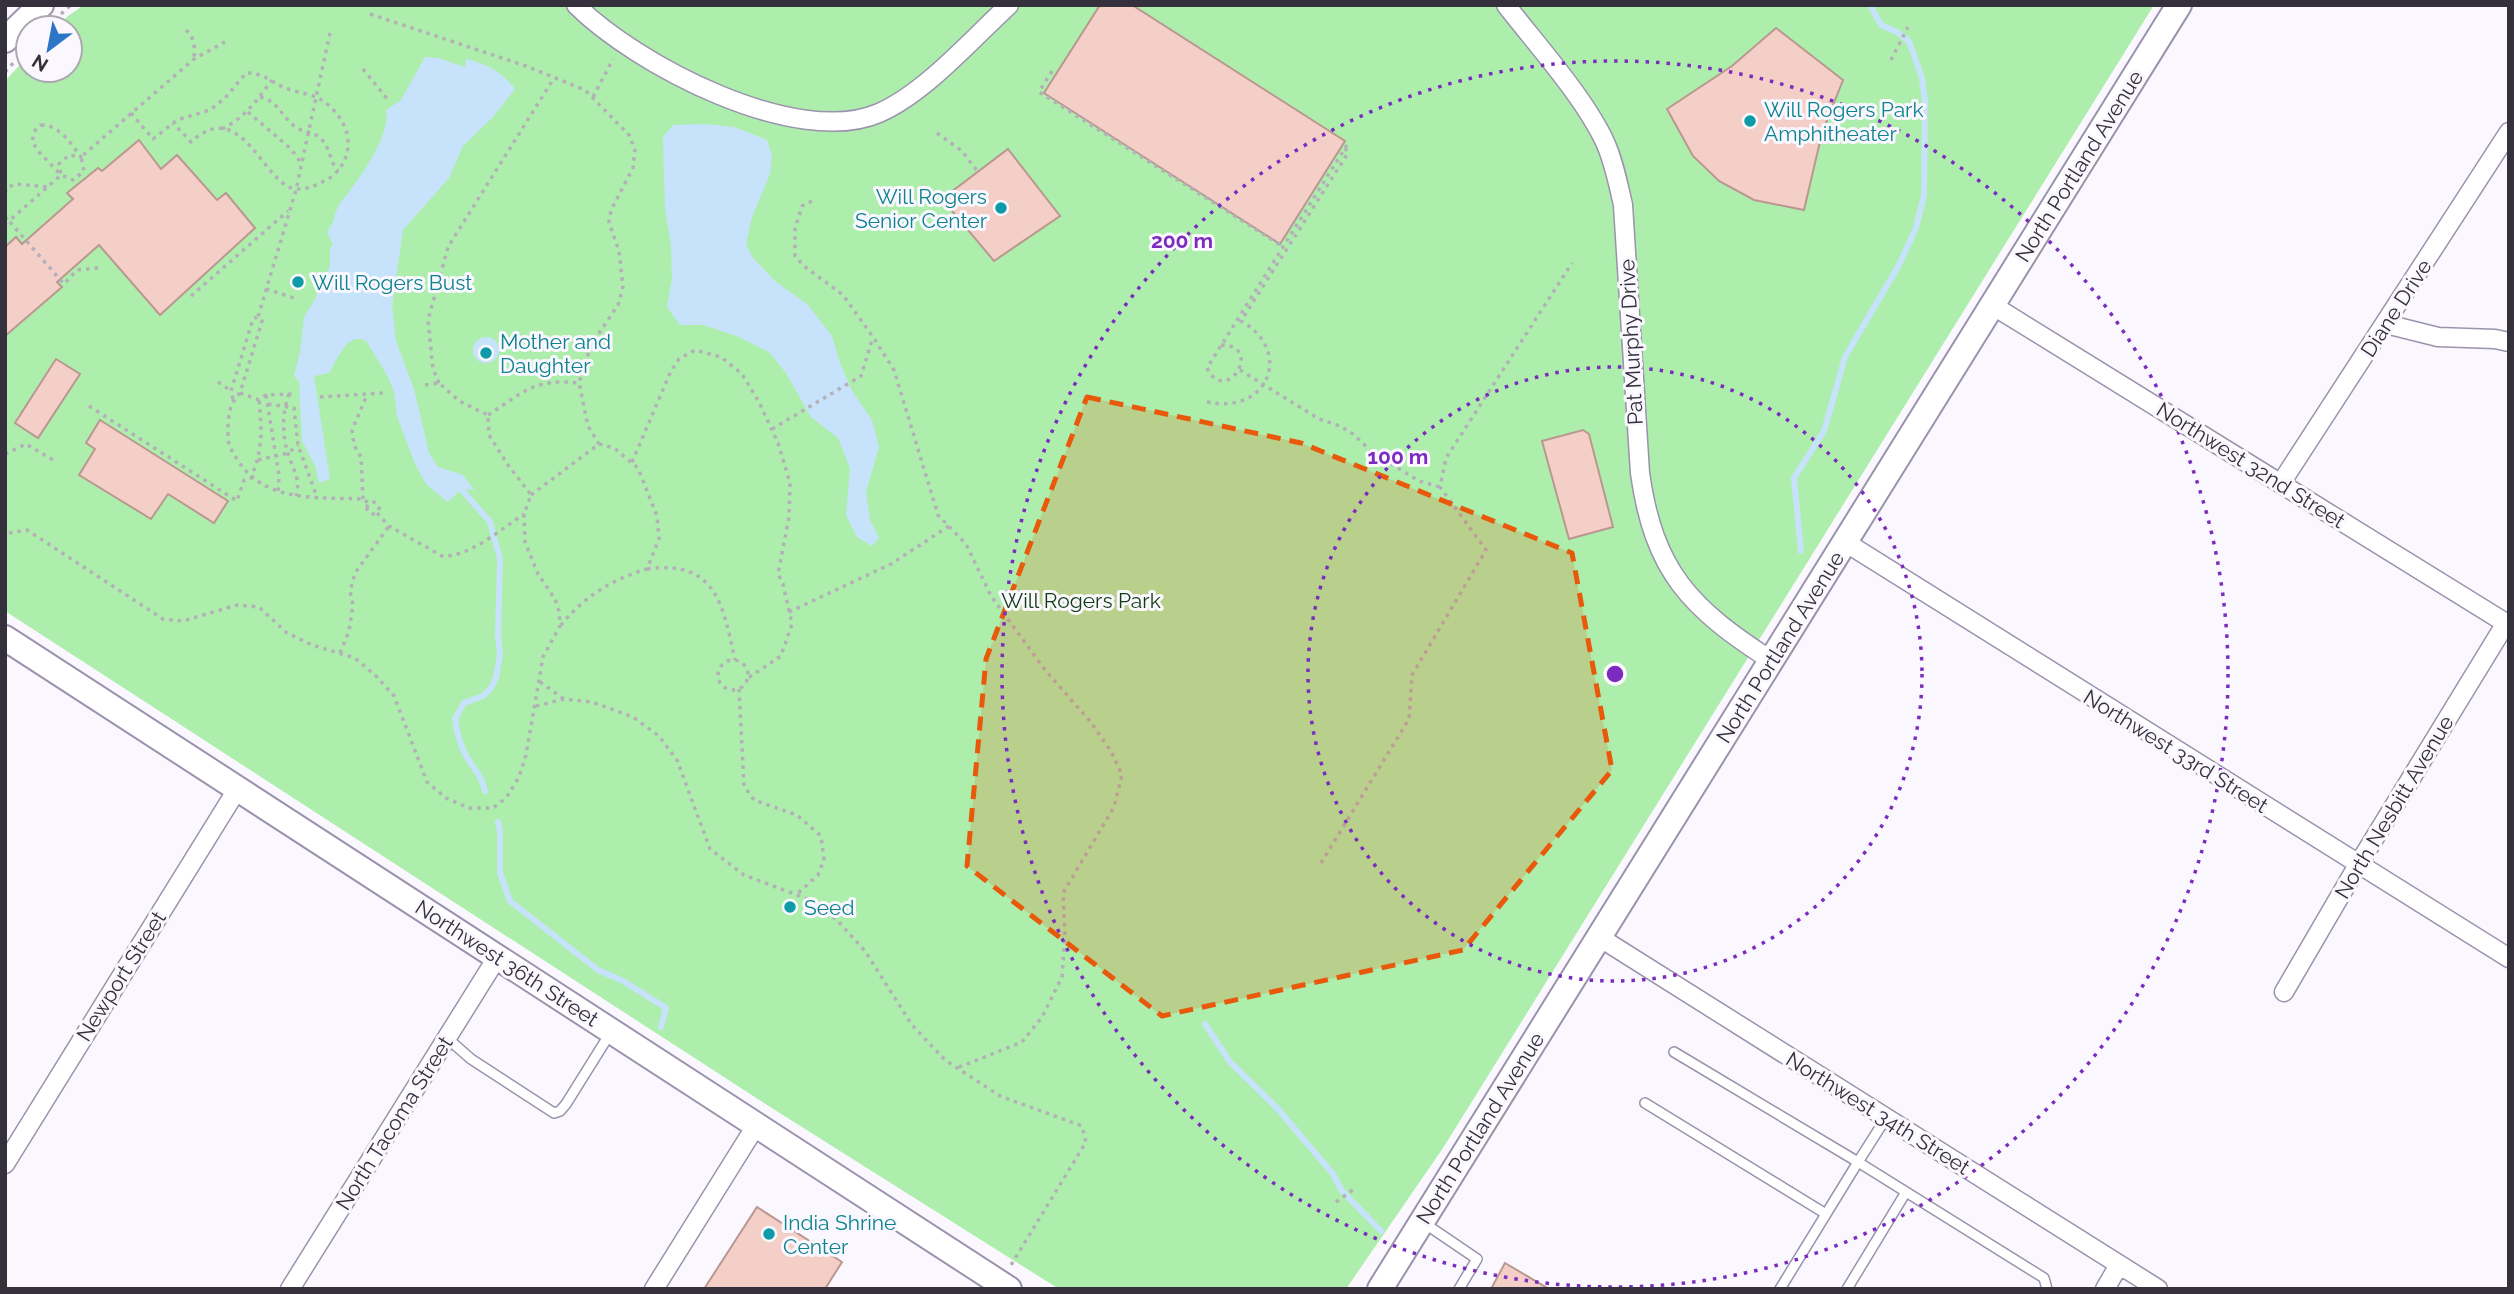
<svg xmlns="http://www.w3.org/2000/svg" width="2514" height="1294" font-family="Raleway,sans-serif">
	<rect width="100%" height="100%" fill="#faf8fe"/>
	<path fill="#aeeead" d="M84 5H2154L1443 1148 1346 1289H1059L767 1105 5 611V81L28 56V70H70V28H56L68 16Z"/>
	<path fill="#c6e3fb" d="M425 57 438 58 465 67 466 59C487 64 502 72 515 89L493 117 463 146 449 178 403 230 392 306 396 341 414 389 429 453 438 467 463 475 474 490 461 489 448 502 426 484 415 464 397 416 394 392 388 377 367 342C348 329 338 359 329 373L314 376 330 479 319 483 316 468 302 441 299 381 294 376 300 352 304 317 314 301 330 266V248L333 245 327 232C335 222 333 217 338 207 341 201 347 195 351 189 365 171 391 132 386 110L401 100Z
		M705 124 734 127 767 140 772 156 770 174 752 217 746 244 753 258 776 282 807 304 832 336 840 363 852 391 872 420 879 447 866 492 870 520 879 538 872 546 857 537 846 515 850 468 838 438 811 417 786 373 769 352 737 336 703 325H680L667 307 672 279 671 246 665 208 663 137 673 125Z
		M473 350a13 13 0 1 1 26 0a13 13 0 1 1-26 0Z"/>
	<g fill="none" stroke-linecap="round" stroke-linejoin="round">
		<path stroke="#c6e3fb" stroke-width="6" d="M461 489 490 522 500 559 498 636 500 654 496 678 491 688 483 696 464 703 455 719C457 734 460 747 468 759 475 770 482 777 485 791
			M1801 551 1794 478 1824 431 1845 357 1899 265 1916 228 1924 195 1925 101 1922 78 1909 41 1897 32 1881 25 1870 5
			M498 822 500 831V873L510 901 598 970 623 981 666 1008 661 1027
			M1205 1024 1230 1062 1277 1108 1333 1174 1342 1191 1381 1231"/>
	</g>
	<path fill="#f4cfc7" stroke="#ba9790" stroke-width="2" d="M1100 5H1132L1345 141 1280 244 1044 93Z
		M1776 28 1843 80 1822 133 1804 210 1754 200 1719 181 1693 156 1667 109 1732 66Z
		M139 140 161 169 177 155 217 200 226 193 255 228 160 315 99 245 57 282 62 287 5 336V247L16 237 22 244 73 199 67 193 98 168 102 171Z
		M1008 149 1060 216 994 261 942 199Z
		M56 359 80 374 38 438 15 423Z
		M100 420 228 501 214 523 168 494 151 519 79 475 95 449 86 443Z
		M1583 430 1589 434 1613 527 1569 539 1542 441Z
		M757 1207 842 1262 825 1289H704Z
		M1505 1263 1549 1289H1491Z"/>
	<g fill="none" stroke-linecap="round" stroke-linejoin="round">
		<g stroke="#9b92ae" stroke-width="12">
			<path id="service" d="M447 1038 471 1059 554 1113 560 1111 566 1104 611 1032
				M1674 1052 1858 1162 1780 1289
				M1645 1103 1826 1214
				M1886 1118 1858 1162 2044 1278 2047 1289
				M1424 1223 1477 1259 1459 1289
				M1847 1289 1906 1192"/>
		</g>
		<g stroke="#9b92ae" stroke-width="21">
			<path id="minor" d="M576 5C635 64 796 149 879 113 925 93 972 39 1009 5
				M1506 5C1537 45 1584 97 1605 142 1614 162 1618 183 1623 205L1640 473C1654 572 1690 608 1772 661
				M1992 305 2509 625
				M2386 324 2438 337 2495 339 2509 342
				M2281 483 2509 132
				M1845 542 2509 958
				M1599 937 2158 1289
				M2284 992 2358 865 2506 623
				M5 1164 238 788
				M290 1289 498 956
				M654 1289 757 1124
				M2105 1289 2119 1265"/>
		</g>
		<g stroke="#9b92ae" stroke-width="28">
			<path id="secondary" d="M5 40 41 5
				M5 638 1009 1289
				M1380 1289 2179 5"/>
		</g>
		<path stroke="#b3b0b8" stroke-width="3.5" stroke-dasharray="3.5 5" stroke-linecap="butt" d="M61 14 71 5
			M370 14 526 66 585 90 629 135 635 150 633 168 611 210 609 222 619 251 623 287 618 305 591 345 579 383
			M186 30C195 38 195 48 194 59
			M330 33 296 190 258 317 262 321 240 393C229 404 228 417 228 433 227 445 232 451 239 462 266 503 319 497 363 499L370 504
			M1891 60 1908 27
			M363 69 389 101
			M1052 71 1039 92 1282 246
			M5 72 16 60
			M260 97C278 101 280 114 293 125 300 132 311 131 319 137 330 145 329 161 338 171
			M593 97 613 59
			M248 112 291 149 301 163
			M131 113 153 139 177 120 210 110 225 98 246 73C262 72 271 82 285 88 295 92 306 93 316 97 333 105 348 124 348 143 348 158 340 172 328 179 318 184 308 190 297 189 264 188 243 94 191 142L173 123
			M41 125C60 125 70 143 81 157L69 155 59 164 61 175 39 152 32 141 36 128Z
			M222 129C245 118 257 100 272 80
			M937 133 962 151 978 172
			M5 193 7 188 15 184 48 187
			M812 201 802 206 795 229V256L804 266 843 295 873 337 894 370 938 515 966 544 991 596 1045 670 1089 720 1111 751 1122 775 1114 807 1063 893 1065 936 1062 977 1042 1017 1022 1042 957 1068
			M5 217 9 221 5 224
			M98 268 77 270 64 284 9 221 61 175 73 180 84 171 81 157 194 59 225 42
			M266 289 294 298
			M191 296 288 211
			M1221 345C1265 345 1226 407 1207 368L1347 145
			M1240 370 1319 419 1340 426 1353 434 1372 452 1419 481 1440 487
			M218 382 231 391
			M439 383 433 369 428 320 448 247 554 78
			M240 393 259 400 266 395 295 394
			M289 394C282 413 282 434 288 454 293 469 301 480 296 496
			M266 395 279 475 278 493
			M320 397 383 393
			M233 399 231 391 253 319 257 317
			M1207 402C1270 415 1293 350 1241 321L1348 153 1345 148
			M268 404 294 408 298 445 317 497
			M89 406 237 501 244 480 251 478C263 448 262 432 259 400
			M488 415C524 392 534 378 579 383L588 426 599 444
			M772 429 861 376 873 337
			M5 454 26 444 55 461
			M258 460 288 453 298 445
			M632 462 671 371 679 359 695 350 721 357 742 374 759 402 778 443 790 483 789 517 778 574 783 584 792 624 781 656 748 678
			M531 495 599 444 614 448 638 468 657 516 659 539 647 569C612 579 584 597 561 625
			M363 499 361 457 354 445 352 430 367 395
			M367 508a6 6 0 1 1 12 0a6 6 0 1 1-12 0Z
			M377 513 389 526 442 556C468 558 503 528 524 514
			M9 533 27 530 163 619 183 621 237 605 259 607 287 633 312 645 355 658 376 676 394 696 427 782 446 798 469 808H493L506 798 519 777 526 755 543 657 560 626 559 611 555 599 538 574 525 542 524 514 531 495 508 465 489 435 488 415 459 401 439 383 424 385
			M647 569C716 559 723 605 735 660
			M789 612 891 564 949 526
			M340 653 349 631 353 605 350 591 355 573 389 526
			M718 675a15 15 0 1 1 30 0a15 15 0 1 1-30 0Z
			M540 682 564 699
			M739 689 744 786 754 800 797 815 821 836 824 860 818 875 796 895
			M536 706 564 699 592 702 633 717 659 736 677 760 710 849 744 875 813 901 837 920 865 951 912 1025 945 1060 1000 1096 1082 1126 1086 1142 1011 1265
			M1321 863 1409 719 1412 675 1486 550 1440 487 1446 458 1572 263
			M1336 1202 1354 1189"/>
		<use href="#service" stroke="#fff" stroke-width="9"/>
		<use href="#minor" stroke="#fff" stroke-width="18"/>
		<use href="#secondary" stroke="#fff" stroke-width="24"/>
	</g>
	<path fill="#e8590c" fill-opacity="0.2" stroke="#e8590c" stroke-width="5" stroke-dasharray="14 9" stroke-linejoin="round" d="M1087 397 1301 443 1572 553 1612 770 1463 950 1162 1016 967 866 986 659Z"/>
	<g fill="none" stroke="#7b2cbf" stroke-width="3.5" stroke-dasharray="3.5 7">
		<circle cx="1615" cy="674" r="307"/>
		<circle cx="1615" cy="674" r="613"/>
	</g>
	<g fill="#0f9aa8" stroke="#faf8fe" stroke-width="2.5">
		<circle cx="1750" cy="121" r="7"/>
		<circle cx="1001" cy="208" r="7"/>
		<circle cx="298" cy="282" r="7"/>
		<circle cx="486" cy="353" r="7"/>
		<circle cx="790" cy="907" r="7"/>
		<circle cx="769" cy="1234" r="7"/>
	</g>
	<g text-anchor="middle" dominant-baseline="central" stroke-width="6" stroke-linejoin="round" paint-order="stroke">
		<g font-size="21" fill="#0d838f" stroke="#faf8fe" text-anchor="start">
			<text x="1764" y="109">Will Rogers Park<tspan x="1764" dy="24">Amphitheater</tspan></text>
			<text x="987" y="196" text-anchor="end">Will Rogers<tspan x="987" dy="24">Senior Center</tspan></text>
			<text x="312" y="282">Will Rogers Bust</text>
			<text x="500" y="341">Mother and<tspan x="500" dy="24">Daughter</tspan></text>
			<text x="804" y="907">Seed</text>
			<text x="783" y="1222">India Shrine<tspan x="783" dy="24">Center</tspan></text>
		</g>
		<g font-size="21" fill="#34303c" stroke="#faf8fe">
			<text transform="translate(2079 166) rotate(-58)">North Portland Avenue</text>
			<text transform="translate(2396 308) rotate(-57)">Diane Drive</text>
			<text transform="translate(1631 342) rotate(-93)">Pat Murphy Drive</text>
			<text transform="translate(2251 465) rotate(32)">Northwest 32nd Street</text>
			<text transform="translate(1780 647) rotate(-58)">North Portland Avenue</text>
			<text transform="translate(2176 751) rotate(32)">Northwest 33rd Street</text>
			<text transform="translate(2394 807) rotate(-59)">North Nesbitt Avenue</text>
			<text transform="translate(507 963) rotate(33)">Northwest 36th Street</text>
			<text transform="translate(121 976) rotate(-58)">Newport Street</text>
			<text transform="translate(1878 1113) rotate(32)">Northwest 34th Street</text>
			<text transform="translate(394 1123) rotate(-58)">North Tacoma Street</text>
			<text transform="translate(1480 1128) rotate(-58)">North Portland Avenue</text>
		</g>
		<g font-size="21" fill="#103e14" stroke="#faf8fe">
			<text x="1081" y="600">Will Rogers Park</text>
		</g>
	</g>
	<circle cx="1615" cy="674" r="10" fill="#7b2cbf" stroke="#faf8fe" stroke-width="3.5"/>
	<g font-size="21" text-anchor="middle" font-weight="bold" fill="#7b2cbf" stroke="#faf8fe" stroke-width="6" stroke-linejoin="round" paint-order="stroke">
		<text x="1182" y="248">200 m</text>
		<text x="1398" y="464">100 m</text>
	</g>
	<rect width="2514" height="1294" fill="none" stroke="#34303c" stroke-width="14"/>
	<g transform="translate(49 49) rotate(212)"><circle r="33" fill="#faf8fe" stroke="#aba8b0" stroke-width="2"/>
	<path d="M0-5L12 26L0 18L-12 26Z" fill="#2d75c6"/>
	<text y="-10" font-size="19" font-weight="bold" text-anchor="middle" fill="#34303c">N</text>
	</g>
</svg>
